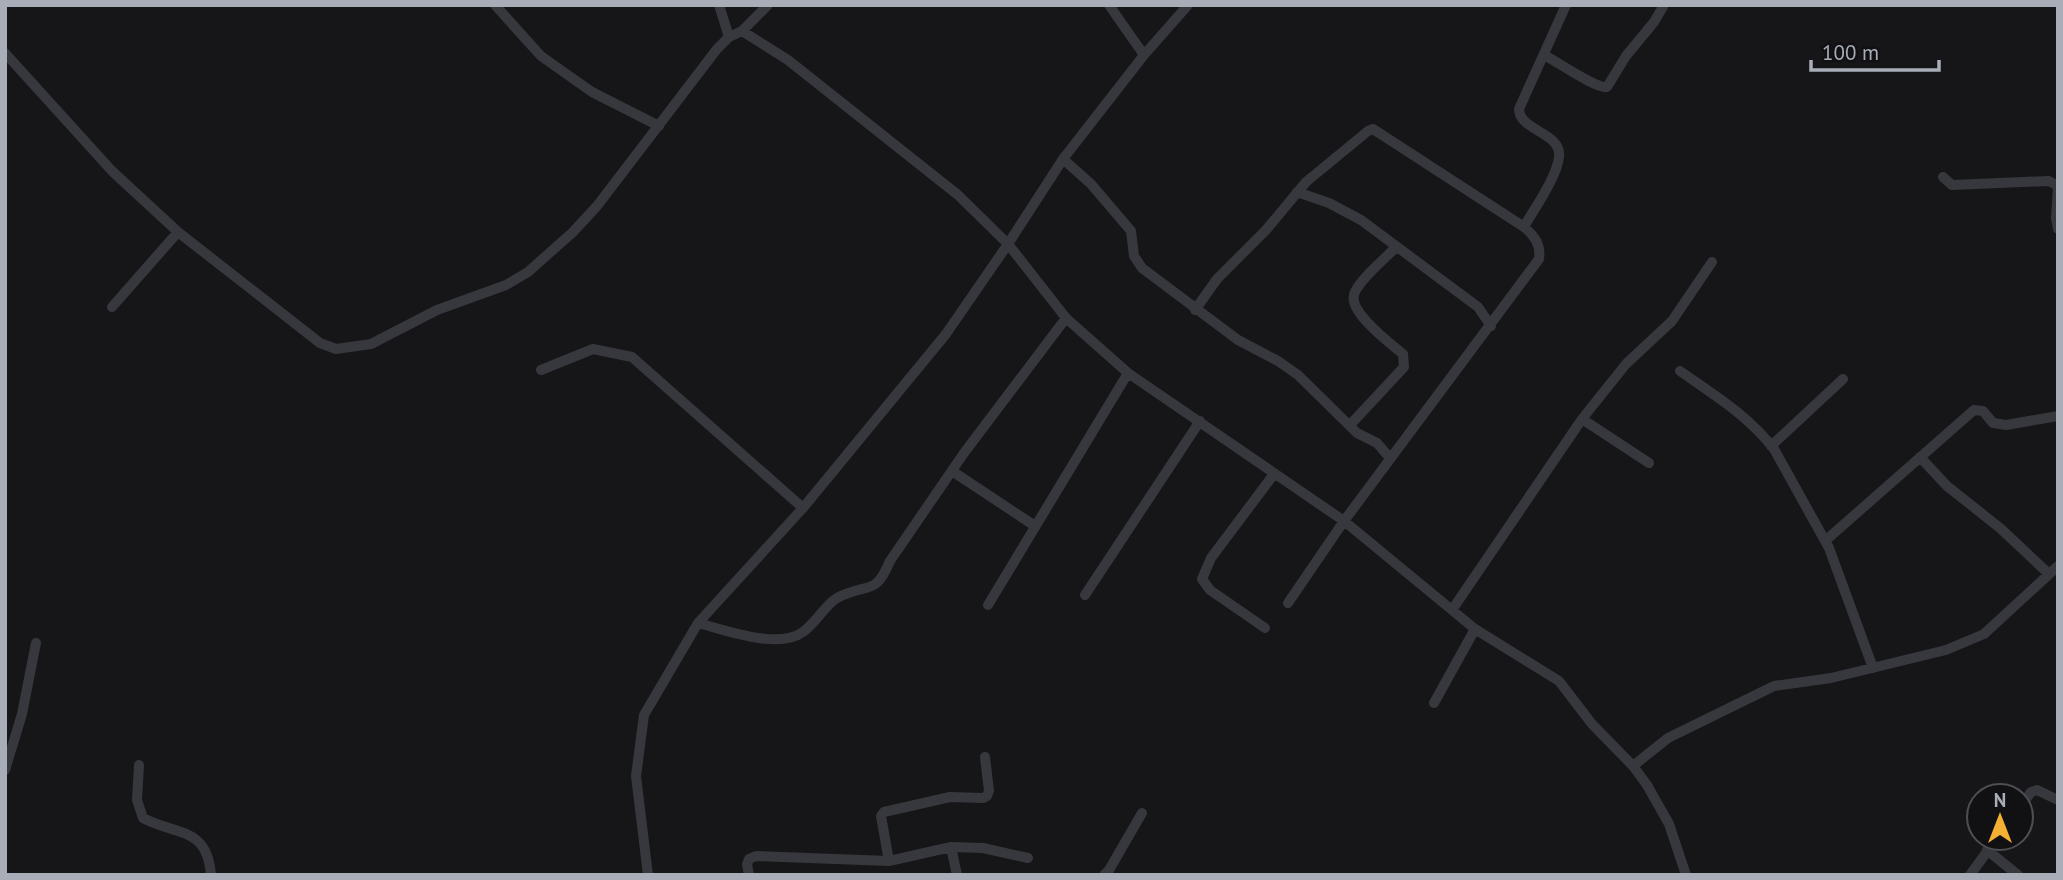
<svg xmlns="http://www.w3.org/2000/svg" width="2063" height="880" font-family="'PT Sans',sans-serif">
	<rect width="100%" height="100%" fill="#161618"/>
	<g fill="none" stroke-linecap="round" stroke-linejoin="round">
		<path stroke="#37383d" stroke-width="10" d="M495 5 541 56 592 92 659 126
			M719 5 729 37
			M1109 5 1144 55
			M742 31 768 5
			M5 53 112 171 178 232 320 343 336 349 371 344 437 310 506 285 528 272 573 232 597 206 717 49 729 37 742 31 788 60 958 195 1008 244 1066 318 1128 373 1344 521 1475 629 1559 681 1592 724 1633 766 1647 785 1669 824 1686 875
			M1544 55C1558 62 1596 89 1607 87L1626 56 1654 22 1664 5
			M1063 159 1091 184 1131 231 1134 256 1142 268 1238 340 1278 361 1298 375 1357 433 1377 443 1390 458
			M1943 177 1952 185 2049 181 2058 186
			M2058 187 2056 218 2058 229
			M1297 192 1329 203 1361 220 1478 307 1491 326
			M1524 227C1534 209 1557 177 1559 157 1562 132 1519 131 1519 109L1566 5
			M112 307 178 232
			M1195 310 1217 279 1266 230 1306 182 1368 131 1373 129 1524 227C1535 236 1541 245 1539 259L1344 521 1288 603
			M541 370 593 349 632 357 803 508
			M1680 371C1714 395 1749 416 1774 449L1829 548 1873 668
			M1582 419 1649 463
			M1350 425 1404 367 1403 354C1390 343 1345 310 1355 292 1362 277 1385 259 1396 247
			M1771 446 1843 379
			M1920 457 1947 486 2000 528 2049 574
			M952 471 1035 526
			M1825 541 1974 410 1983 411 1993 423 2006 425 2058 416
			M1085 595 1200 421
			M988 605 1128 373
			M1452 610 1582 419 1626 364 1672 321 1712 262
			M698 623C725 630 778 650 803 632 816 623 824 606 837 598 868 582 875 597 890 561L964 453 1066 318
			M1265 628 1210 590 1202 579 1211 558 1274 474
			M1434 703 1475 629
			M139 765 137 800 143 818C177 836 207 826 211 875
			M1633 766 1668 738 1774 686 1831 678 1946 650 1984 634 2058 566
			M5 770 22 714 36 643
			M2021 806 2031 792 2037 790 2058 800
			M951 847 957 875
			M1987 850 2018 875
			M889 861 881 816 884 812 950 797 983 798 987 796 989 791 985 757
			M648 875 636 776 644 715 698 623 803 508 946 334 1008 244 1063 159 1144 55 1188 5
			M749 875 747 864 749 859 756 856 889 861 951 847 983 848 1028 858
			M1104 875 1109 870 1142 813
			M1970 875 1997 838"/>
	</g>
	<rect width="2063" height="880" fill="none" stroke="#a8adb8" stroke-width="14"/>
	<g transform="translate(2000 817)"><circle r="33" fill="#111113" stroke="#4d4f55" stroke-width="2"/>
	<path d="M0-5L12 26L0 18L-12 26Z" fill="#f2b134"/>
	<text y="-10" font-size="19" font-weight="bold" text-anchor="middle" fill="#a8adb8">N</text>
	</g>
	<path d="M1811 60v10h128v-10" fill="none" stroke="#a8adb8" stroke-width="3.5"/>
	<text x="1822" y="60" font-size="21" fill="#a8adb8" stroke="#111113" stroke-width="5" paint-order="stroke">100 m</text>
</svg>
